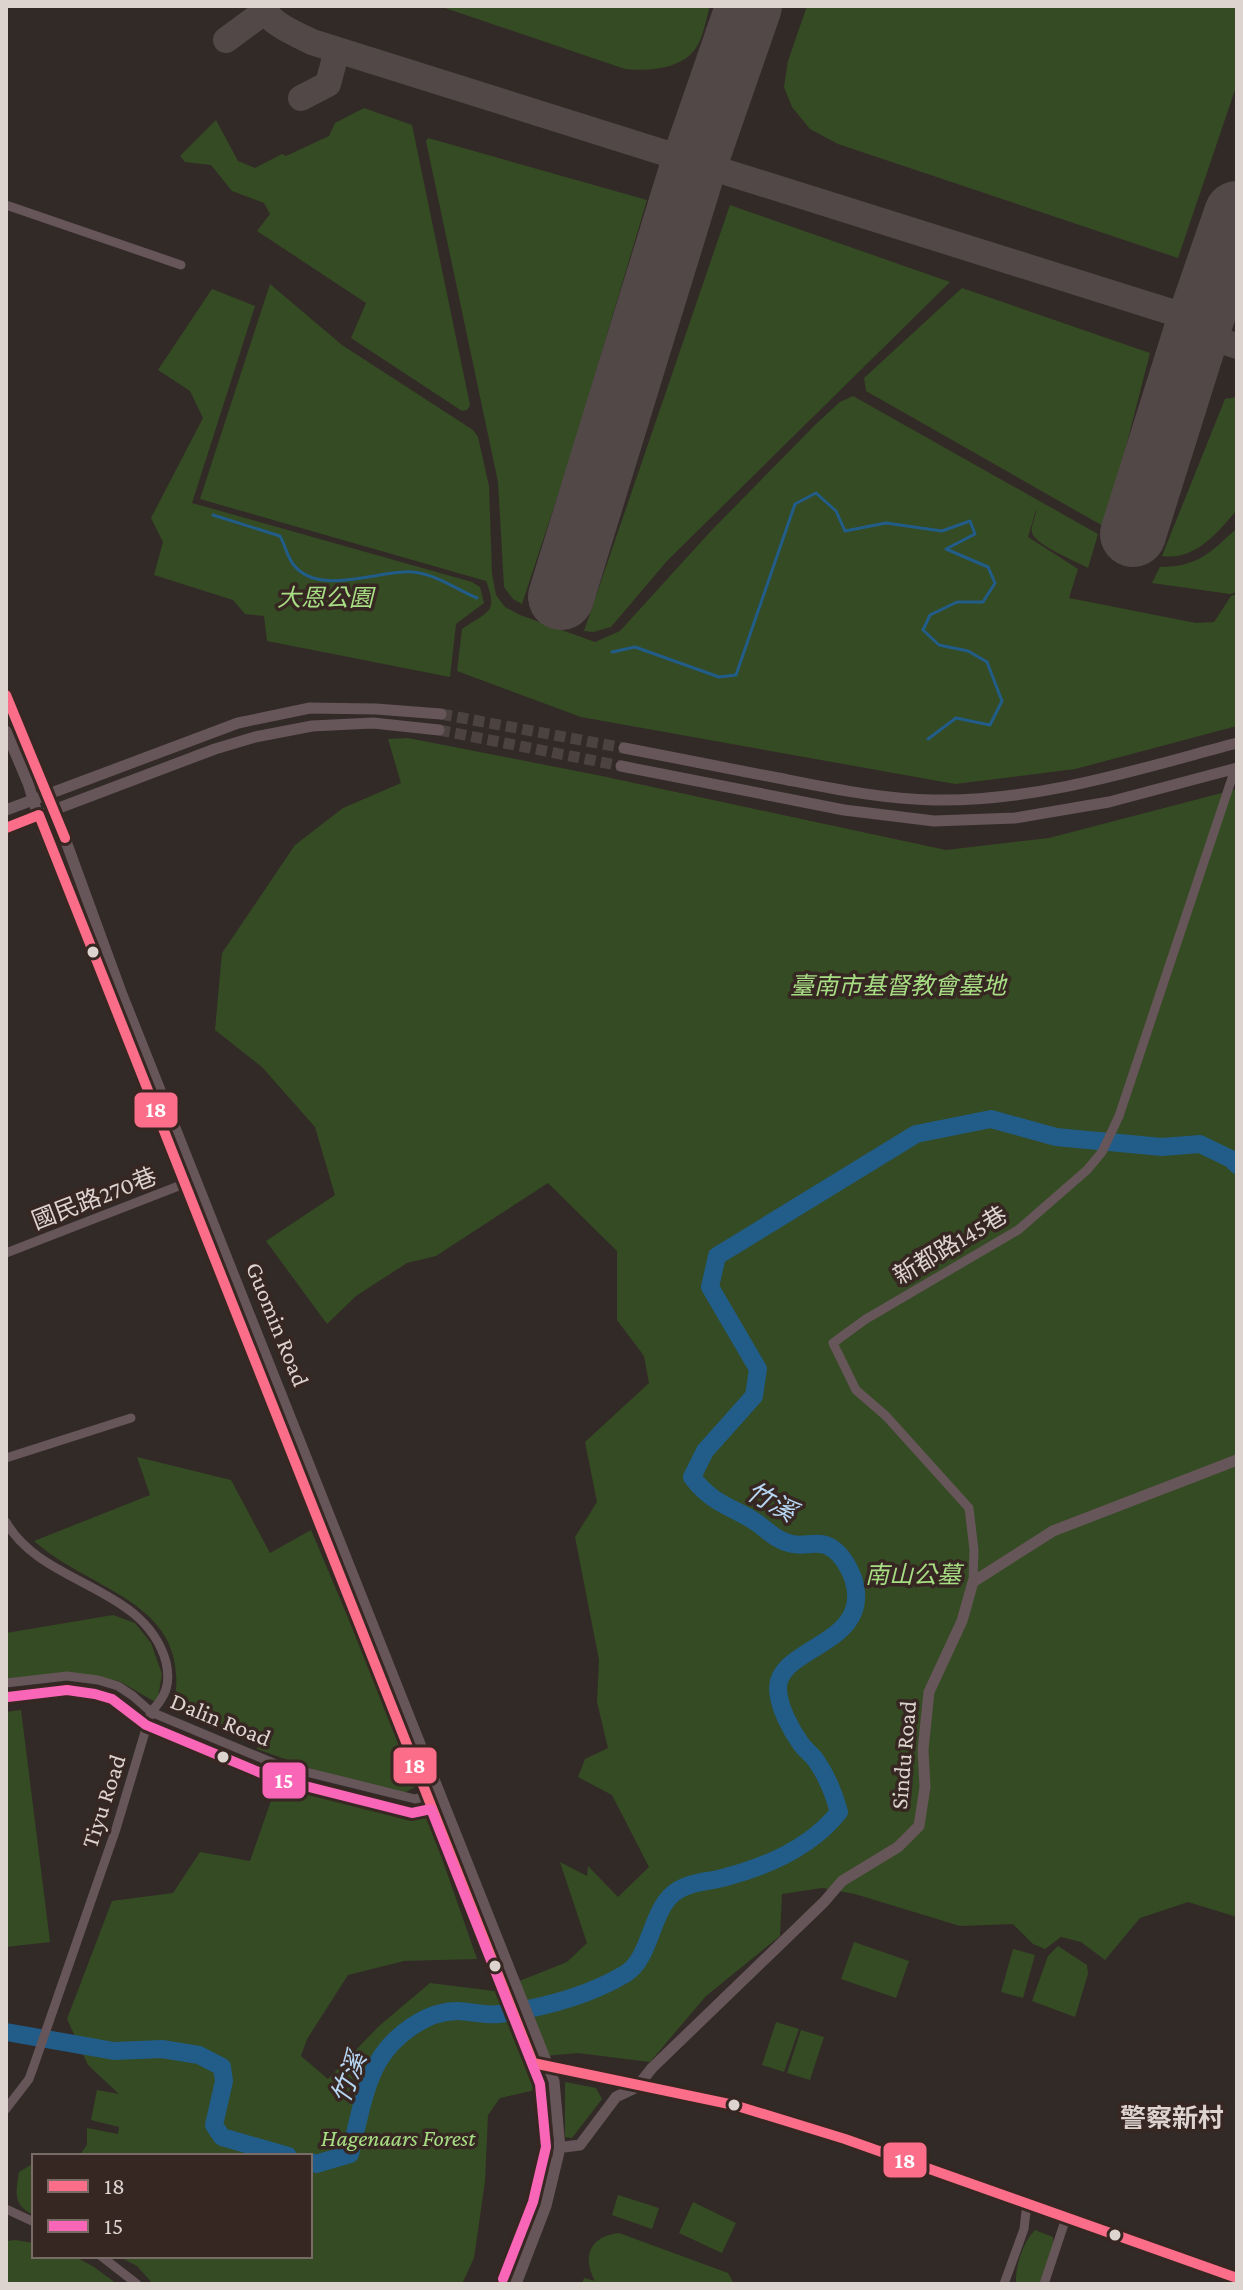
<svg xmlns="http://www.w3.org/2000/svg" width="1243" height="2290" font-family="'Crimson Pro','Noto Sans TC',serif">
	<rect width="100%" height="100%" fill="#322a27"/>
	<path fill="#354b23" d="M439 6H710C706 19 703 38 696 48 681 70 647 71 625 69Z
		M807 6H1237V84L1178 258 838 144 810 129 792 107 784 87 788 61Z
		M364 108 412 125 470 405 467 410 462 411 351 338 366 303 257 231 270 214 264 203 232 191 211 165 185 162 180 156 216 120 238 161 255 168 282 154 286 156 329 136 335 123Z
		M428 138 647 200 573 449 522 604 513 599 504 587 498 482 426 141Z
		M730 205 950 282 667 561 611 627 593 632 584 631Z
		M270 284 342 345 473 430 478 437 489 486 492 574 496 595 505 607 520 615 595 642 620 631 710 532 816 424 840 402 853 396 1098 534 1088 568C1076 561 1037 546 1032 533 1030 527 1037 514 1036 510L1028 537 1078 569 1069 598 1196 623 1214 622 1231 596 1237 594V726L1075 769 955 784 581 717 457 671 462 629C487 611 499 614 486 581L200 499Z
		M962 288 1150 353 1120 470 1103 526 866 391 864 378Z
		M212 289 255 306 192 503 472 582 480 587 484 603 456 624 450 677 267 641 264 616 245 614 233 600 154 575 163 542 151 518 203 418 190 391 158 370Z
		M1237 397V510C1217 533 1195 561 1162 556L1225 399Z
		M1237 528V592L1230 594 1152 583 1160 567C1198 567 1211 552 1237 528Z
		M408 738 597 775 946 850 1049 838 1237 789V1917L1188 1902 1140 1918 1105 1960 1081 1942 1061 1937 1045 1949 1033 1944 1013 1924 960 1926 855 1894 822 1888 782 1894 780 1936 706 1996 650 2062 578 2053 523 2058 535 2090 500 2098 488 2115 485 2181 474 2258 462 2284H153L137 2266 118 2256H310V2156H79L87 2145V2128L118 2134 119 2127 91 2120 97 2090 119 2094 88 2065 67 2019 112 1901 173 1893 200 1852 250 1861 280 1775 423 1815 429 1821 477 1959 404 1961 348 1975 307 2039 301 2056 328 2079 379 2026 430 1983 494 1991 567 1962 587 1943 560 1862 587 1876 588 1866 618 1897 649 1867 612 1795 578 1777 585 1759 608 1748 597 1702 599 1660 575 1537 597 1502 585 1442 649 1383 644 1356 617 1320V1251L548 1183 436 1256 407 1263 356 1296 327 1324 266 1241 335 1195 315 1127 262 1067 215 1030 222 953 295 845 343 808 401 783 388 739Z
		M137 1457 231 1480 270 1553 311 1530 385 1705 415 1787 404 1793 321 1772 257 1749 259 1740 174 1704C193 1601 92 1593 34 1541L150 1495Z
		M113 1615 135 1623 151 1643 162 1674 157 1703 119 1681 69 1673 6 1680V1633Z
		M21 1710 50 1942 6 1947V1712Z
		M854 1942 909 1961 896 1998 841 1979Z
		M1058 1946 1087 1965 1088 1974 1075 2017 1032 2001 1048 1956Z
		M1013 1949 1035 1955 1023 1998 1001 1992Z
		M776 2022 799 2029 784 2072 762 2065Z
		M801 2030 824 2037 810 2080 787 2073Z
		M565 2082 596 2088 602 2099 572 2138 565 2137Z
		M34 2163V2215C12 2205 16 2192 19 2172Z
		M618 2195 659 2208 652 2229 612 2215Z
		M693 2202 736 2223 722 2253 679 2233Z
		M1035 2230 1053 2237V2246L1040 2284H1016C1015 2266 1023 2242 1035 2230Z
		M619 2233 728 2273 734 2284H582L584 2278 595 2281C581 2256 591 2236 619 2233Z
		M15 2240 34 2243V2256H74L94 2267 117 2284H6V2241Z"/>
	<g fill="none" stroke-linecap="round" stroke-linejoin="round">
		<path stroke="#225c88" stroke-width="3" d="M213 515 280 536C285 545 287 556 293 564 318 598 380 569 413 572 436 574 457 590 477 598
			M612 652 635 647 719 677 736 675 795 504 816 493 836 511 845 531 886 523 942 531 970 521 975 534 946 549 988 567 995 583 983 602H957L930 615 923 630 939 645 968 651 987 662 1002 701 990 725 956 718 928 739"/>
		<path stroke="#225c88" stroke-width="18" d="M6 2032 114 2051 162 2049 199 2055 222 2067 224 2081 214 2125 222 2137 288 2156
			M310 2162 316 2164 350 2154C358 2124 363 2089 378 2062 393 2036 426 2011 457 2011 470 2011 485 2016 499 2014 541 2008 588 1996 625 1974 651 1959 650 1912 674 1893 689 1881 710 1882 726 1877 768 1866 812 1846 839 1812 834 1794 828 1778 817 1762 813 1755 806 1751 801 1744 791 1730 778 1706 778 1688 778 1646 875 1645 853 1578 849 1568 842 1555 833 1549 820 1539 806 1547 792 1544 774 1540 766 1528 751 1519 726 1505 710 1501 692 1477L705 1451 754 1396 758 1369 710 1287 717 1256 916 1134 991 1119 1056 1137 1162 1147 1200 1144 1231 1159 1237 1165"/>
		<path stroke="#524848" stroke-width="26" d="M261 6C271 24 294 33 312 42L1200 321
			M226 40 264 12
			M301 98 328 84 337 50
			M1197 333 1237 346"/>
		<path stroke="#524848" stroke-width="66" d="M1133 534 1200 321 1237 214
			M561 597 694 164 749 6"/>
		<path stroke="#4c4340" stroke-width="11" stroke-dasharray="11 5.5" stroke-linecap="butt" d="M441 714 624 748
			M439 730 621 766"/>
		<path stroke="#665559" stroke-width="9" d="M6 205 181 265
			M6 1253 189 1182
			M6 1458 131 1418
			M6 1522C42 1586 145 1585 166 1662 171 1684 166 1696 151 1712L116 1829 33 2068 29 2079 6 2109
			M973 1582 974 1550 969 1508 886 1416 856 1390 833 1343 866 1319 1018 1230 1087 1170 1102 1152 1119 1116 1235 769
			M6 1683 67 1676 98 1680 118 1686 133 1696 151 1712 278 1765 415 1799 433 1795
			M6 2209 34 2222
			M101 2256 137 2284
			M1004 2284 1024 2229 1027 2203
			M1044 2284 1066 2218"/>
		<path stroke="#665559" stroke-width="11" d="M6 695 60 825 121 992 554 2081 560 2148 546 2206 516 2284
			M6 731 28 783 43 832 159 1115 530 2053C539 2083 548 2114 547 2145 547 2193 524 2240 507 2284
			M624 748C675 758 727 768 778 778 830 788 881 799 934 800 1037 802 1139 769 1237 743
			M621 766 844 810 934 821 1015 818 1109 802 1237 768
			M6 810 238 723 310 708 376 709 441 714
			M6 828 215 749 255 737 312 726 373 723 439 730
			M547 2066 734 2105 845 2139 1237 2278
			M556 2148 580 2145 616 2097 637 2087 652 2068 824 1902 842 1881 898 1847 919 1826 925 1787 923 1750 929 1692 962 1621 973 1582 1053 1531 1237 1460"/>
		<g stroke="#372722" stroke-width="16">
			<path id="bus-1" d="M6 695 65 838
				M6 828 39 815 533 2063 734 2105 845 2139 1237 2278"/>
		</g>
		<g stroke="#372722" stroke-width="16">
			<path id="bus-2" d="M8 1697 67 1690 95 1694 112 1699 146 1725 273 1778 412 1813 431 1809 540 2084 546 2147 533 2202 503 2279"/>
		</g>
		<use href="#bus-1" stroke="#fb6d88" stroke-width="10"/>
		<use href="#bus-2" stroke="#fa66b7" stroke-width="10"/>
	</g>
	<g fill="#ddd3cf" stroke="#372722" stroke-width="3">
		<circle cx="93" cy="952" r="7"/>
		<circle cx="223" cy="1757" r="7"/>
		<circle cx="495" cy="1966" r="7"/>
		<circle cx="734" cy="2105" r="7"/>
		<circle cx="1115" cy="2235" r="7"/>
	</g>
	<g text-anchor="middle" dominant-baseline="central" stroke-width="7" stroke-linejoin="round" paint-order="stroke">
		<g font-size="24" font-style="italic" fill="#a7de84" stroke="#372722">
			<text x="325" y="597">大恩公園</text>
			<text x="898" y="985">臺南市基督教會墓地</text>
			<text x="913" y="1574">南山公墓</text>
			<text x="398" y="2137">Hagenaars Forest</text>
		</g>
		<g font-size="24" fill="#ddd3cf" stroke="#372722">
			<text transform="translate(94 1198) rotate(-21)">國民路270巷</text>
			<text transform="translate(950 1245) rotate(-31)">新都路145巷</text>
			<text transform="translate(278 1324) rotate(68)">Guomin Road</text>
			<text transform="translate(221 1719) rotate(22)">Dalin Road</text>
			<text transform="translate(903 1755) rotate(-85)">Sindu Road</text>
			<text transform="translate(103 1801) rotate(-72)">Tiyu Road</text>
		</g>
		<g font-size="26" font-style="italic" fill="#b7d7f4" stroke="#372722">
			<text transform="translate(771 1502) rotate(29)">竹溪</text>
			<text transform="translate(349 2078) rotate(-69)">竹溪</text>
		</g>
		<g font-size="26" font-weight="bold" fill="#ddd3cf" stroke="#372722">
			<text x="1172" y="2118">警察新村</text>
		</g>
	</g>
	<g stroke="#372722" stroke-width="3">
		<rect x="133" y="1091" width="46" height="38" rx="8" fill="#fb6d88"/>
		<rect x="392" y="1746" width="46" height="39" rx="8" fill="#fb6d88"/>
		<rect x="261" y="1761" width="46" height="39" rx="8" fill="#fa66b7"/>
		<rect x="882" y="2141" width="46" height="38" rx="8" fill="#fb6d88"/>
	</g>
	<g font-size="22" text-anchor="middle" font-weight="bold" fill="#fff">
		<text x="156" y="1117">18</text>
		<text x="415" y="1773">18</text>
		<text x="284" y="1788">15</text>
		<text x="905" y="2168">18</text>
	</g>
	<rect width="1243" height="2290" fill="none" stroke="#ddd3cf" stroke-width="16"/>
	<rect x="32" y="2154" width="280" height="104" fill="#372722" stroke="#796c67" stroke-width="2"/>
	<rect x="48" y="2180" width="40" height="12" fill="#fb6d88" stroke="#796c67" stroke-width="2"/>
	<text x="104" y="2194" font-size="24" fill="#ddd3cf">18</text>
	<rect x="48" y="2220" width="40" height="12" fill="#fa66b7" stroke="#796c67" stroke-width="2"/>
	<text x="104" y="2234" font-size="24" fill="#ddd3cf">15</text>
</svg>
